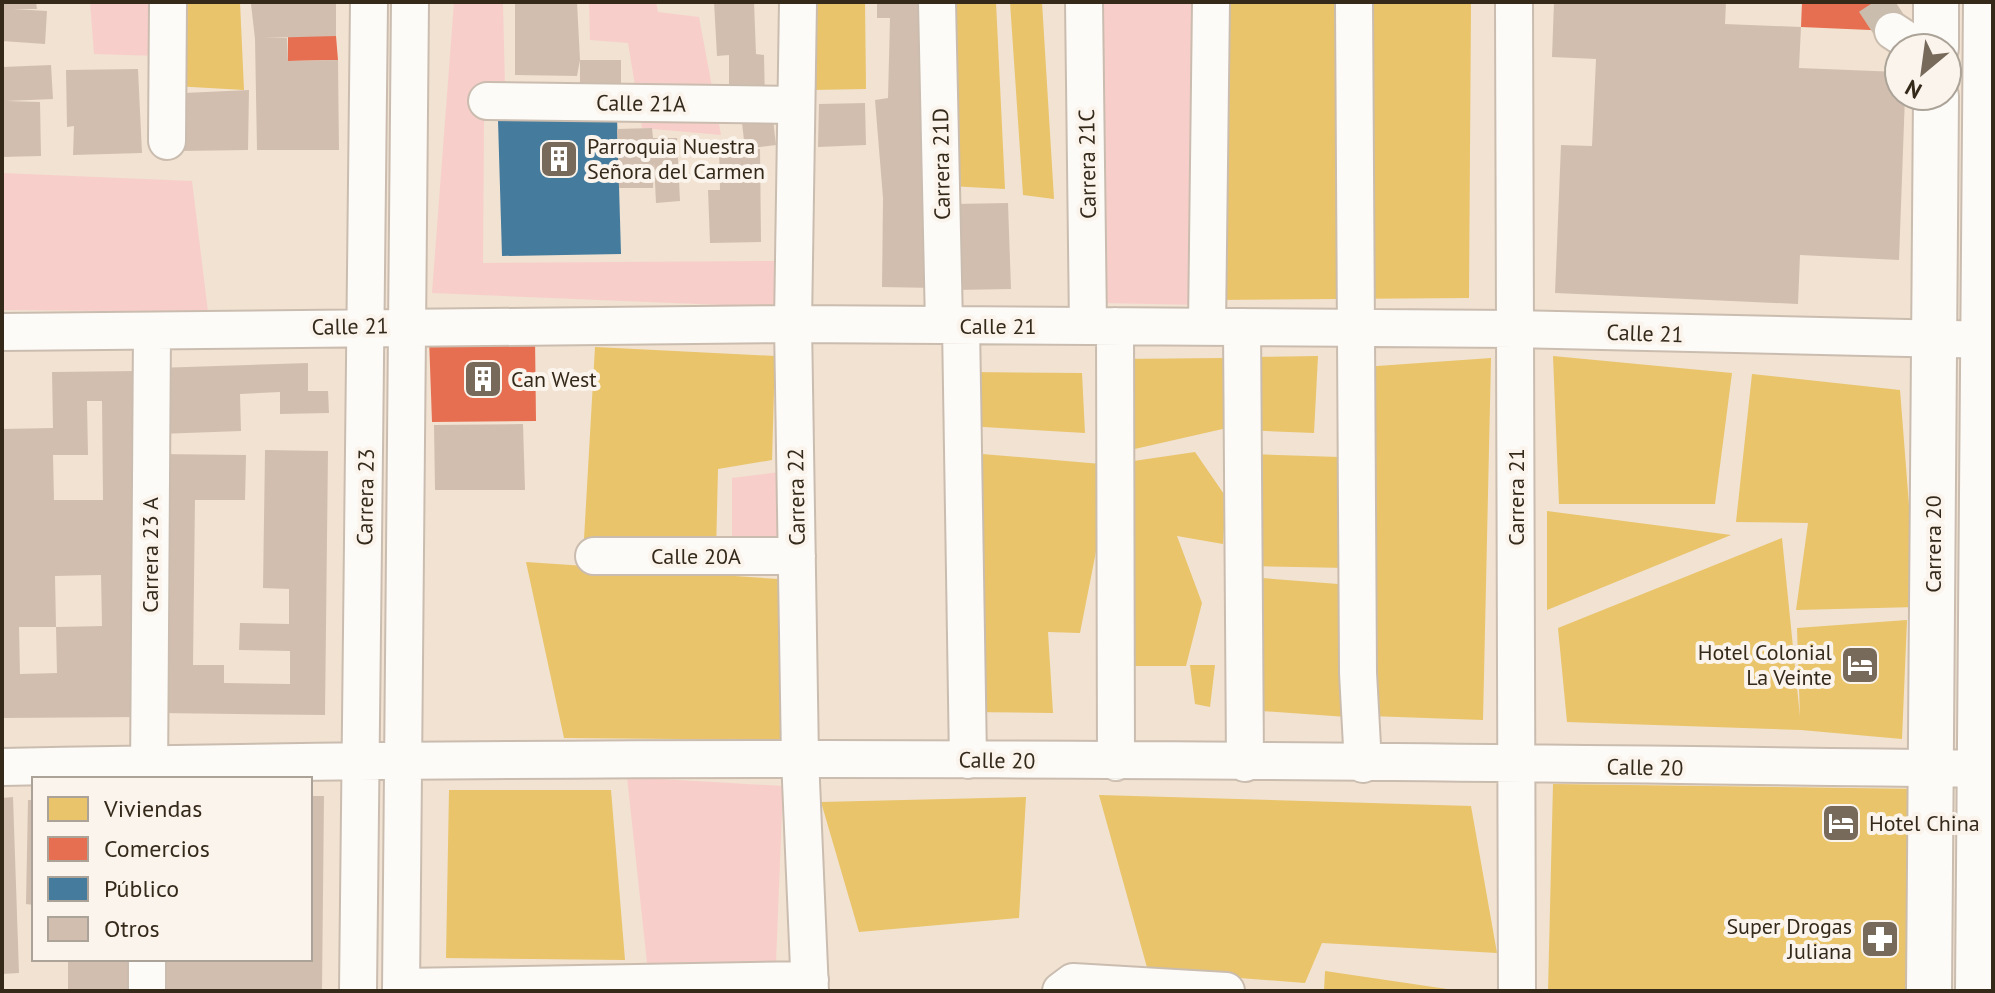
<svg xmlns="http://www.w3.org/2000/svg" width="1995" height="993" font-family="'PT Sans',sans-serif">
	<rect width="100%" height="100%" fill="#f1e2d2"/>
	<path fill="#f8cecb" d="M90 2H162L158 56 94 54Z
		M454 2H503L505 89 484 122 483 263 776 261 793 308 432 293Z
		M589 2H656L658 12 699 17 721 135 642 128 628 43 590 40Z
		M1094 2H1199L1201 305 1101 303Z
		M2 173 192 181 208 312 2 310Z
		M780 472 782 562 732 551V478Z
		M627 777 783 786 776 963H647Z"/>
	<path fill="#e9c46a" d="M179 2H240L244 90 174 86Z
		M809 2H865L866 89 812 90Z
		M950 2H996L1005 189 950 186Z
		M1010 2H1042L1054 199 1023 195Z
		M1219 2H1471L1469 298 1215 300Z
		M595 347 775 356 772 460 718 469 716 552 584 539Z
		M1318 356 1314 433 1243 430 1246 357Z
		M1553 356 1732 373 1715 504H1559Z
		M1225 358 1227 428 1117 453 1118 359Z
		M1491 358 1483 720 1370 716 1363 367Z
		M968 372 1082 373 1085 433 966 426Z
		M1752 374 1900 390 1917 607 1796 610 1808 523 1736 522Z
		M1195 452 1226 497 1223 544 1177 536 1202 603 1186 666H1120V463Z
		M970 453 1113 465 1080 633 1048 632 1053 713 969 712Z
		M1251 454 1339 457 1348 568 1250 566Z
		M1547 511 1731 535 1547 610Z
		M1782 538 1800 717 1797 628 1907 620 1902 739 1801 730 1567 722 1558 628Z
		M526 562 793 580 788 740 564 738Z
		M1262 578 1351 585 1347 717 1249 710Z
		M1190 665H1215L1210 707 1195 704Z
		M1553 784 1923 789 1912 991H1548Z
		M449 790H611L625 960 446 958Z
		M1099 795 1471 806 1497 953 1322 943 1305 983 1148 971Z
		M1026 797 1019 918 859 932 821 802Z
		M1325 971 1447 989V991H1324Z"/>
	<path fill="#e76f51" d="M1802 2H1894L1893 31 1801 27Z
		M288 34 336 36 338 60 288 61Z
		M535 337 536 421 432 422 429 338Z"/>
	<path fill="#457b9d" d="M617 117 621 254 502 256 498 120Z"/>
	<path fill="#d2beaf" fill-rule="evenodd" d="M2 2H36L37 9H13L47 11 45 44 2 41Z
		M515 2H577L580 60 577 76 515 75Z
		M714 2H754L756 54 764 55 765 102 729 103V55L717 56Z
		M877 2H933L936 288 882 287 883 198 875 100 888 98 890 18H877Z
		M1554 2H1726L1725 24 1801 27 1799 68 1899 72V96H1905L1899 260 1800 255 1798 304 1555 293 1561 145 1592 146 1596 59 1552 57Z
		M336 3V36L263 38H287L288 61 338 60 339 150H257L255 39 251 4Z
		M580 60H621V97H580Z
		M51 65 53 99 6 101 40 102 41 156 2 157V67Z
		M138 69 142 153 73 155 74 126 67 127 66 70Z
		M249 90 248 150 180 151 184 93Z
		M865 103 866 145 818 147 819 104Z
		M773 119 776 145 745 149H760L761 242 710 243 708 190H720L719 149H745L742 123Z
		M652 128 653 138H677L680 201 656 203 654 162 653 188H619L617 129Z
		M1008 203 1011 289 955 290V204Z
		M308 363V391H328L329 413 280 414V392L240 394 241 431 159 434 156 368Z
		M137 371 143 717 2 718V429L53 428 52 372ZM87 401H102L103 500H54L53 455H88ZM101 575 102 626 56 627 57 673 20 674 19 627H56L55 576Z
		M523 424 525 490H435L434 425Z
		M265 450 328 451 325 715 158 713 160 454 246 455 245 500H195L193 665H224V683L290 684V651L239 650 240 623 289 624V589L263 588Z
		M310 796H324L322 991H155V959H310Z
		M13 797 19 973 2 974V798Z
		M28 800H34V905L26 904Z
		M68 959H135V991H68Z"/>
	<g fill="none" stroke-linecap="round" stroke-linejoin="round">
		<path stroke="#cbbdad" stroke-width="36" stroke-dasharray="36 18" stroke-linecap="butt" d="M1874 2 1893 31"/>
		<g stroke="#cabdaf" stroke-width="40">
			<path id="minor" d="M798 2 793 324 800 758 810 991
				M937 2 944 325
				M1084 2 1088 326
				M1354 2 1358 673 1363 764
				M1514 2 1517 991
				M1893 31 1919 48
				M487 101 795 105
				M167 141 168 2
				M961 325 968 760
				M1115 326 1116 762
				M1207 327 1211 2
				M1242 327 1245 763
				M2 332 793 324 1515 329 1993 340
				M594 556H797
				M2 767C666 753 1329 760 1993 769
				M149 779 152 331
				M401 987 810 980
				M147 991V959
				M358 991 369 2
				M401 991 410 2
				M1061 991 1073 982 1226 991"/>
		</g>
		<g stroke="#cabdaf" stroke-width="48">
			<path id="major" d="M1936 48V2
				M1929 991 1936 96
				M1978 991 1986 2"/>
		</g>
		<use href="#minor" stroke="#fdfbf8" stroke-width="36"/>
		<use href="#major" stroke="#fdfbf8" stroke-width="44"/>
	</g>
	<defs>
		<g id="building-square" transform="scale(2)"><rect x="-9" y="-9" width="18" height="18" rx="4" fill="#776a5a" stroke="#faf4ec"/><path d="M-4-6H4V6H1V3H-1V6H-4ZM-2.5-4.3h1.7v1.8h-1.7ZM.8-4.3h1.7v1.8H.8ZM-2.5-1h1.7V.8h-1.7ZM.8-1h1.7V.8H.8Z" fill="#fff"/></g>
		<g id="hotel-square" transform="scale(2)"><rect x="-9" y="-9" width="18" height="18" rx="4" fill="#776a5a" stroke="#faf4ec"/><path d="M-6-4.5h1.5V1H6V5H4.5V3h-9V5H-6ZM-4 0a1.8 1.8 0 1 1 3.6 0ZM.5 0V-2.5h3Q6-2.5 6 0Z" fill="#fff"/></g>
		<g id="pharmacy-square" transform="scale(2)"><rect x="-9" y="-9" width="18" height="18" rx="4" fill="#776a5a" stroke="#faf4ec"/><path d="M-2-6h4v4h4v4h-4v4h-4v-4h-4v-4h4Z" fill="#fff"/></g>
	</defs>
	<g fill-rule="evenodd">
		<use href="#building-square" x="559" y="159"/>
		<use href="#building-square" x="483" y="379"/>
		<use href="#hotel-square" x="1860" y="665"/>
		<use href="#hotel-square" x="1841" y="823"/>
		<use href="#pharmacy-square" x="1880" y="939"/>
	</g>
	<g text-anchor="middle" dominant-baseline="central" stroke-width="8" stroke-linejoin="round" paint-order="stroke">
		<g font-size="22" fill="#35291a" stroke="#faf4ec">
			<text transform="translate(641 103) rotate(1)">Calle 21A</text>
			<text transform="translate(941 164) rotate(-91)">Carrera 21D</text>
			<text transform="translate(1087 164) rotate(-91)">Carrera 21C</text>
			<text transform="translate(350 326) rotate(-1)">Calle 21</text>
			<text x="998" y="326">Calle 21</text>
			<text transform="translate(1645 333) rotate(2)">Calle 21</text>
			<text transform="translate(365 497) rotate(-89)">Carrera 23</text>
			<text transform="translate(796 497) rotate(-91)">Carrera 22</text>
			<text transform="translate(1516 497) rotate(-90)">Carrera 21</text>
			<text transform="translate(1933 544) rotate(-90)">Carrera 20</text>
			<text transform="translate(150 555) rotate(-90)">Carrera 23 A</text>
			<text x="696" y="556">Calle 20A</text>
			<text transform="translate(997 760) rotate(1)">Calle 20</text>
			<text transform="translate(1645 767) rotate(1)">Calle 20</text>
		</g>
		<g font-size="22" fill="#35291a" stroke="#faf4ec" text-anchor="start">
			<text x="587" y="146">Parroquia Nuestra<tspan x="587" dy="25">Señora del Carmen</tspan></text>
			<text x="511" y="379">Can West</text>
			<text x="1832" y="652" text-anchor="end">Hotel Colonial<tspan x="1832" dy="25">La Veinte</tspan></text>
			<text x="1869" y="823">Hotel China</text>
			<text x="1852" y="926" text-anchor="end">Super Drogas<tspan x="1852" dy="25">Juliana</tspan></text>
		</g>
	</g>
	<rect width="1995" height="993" fill="none" stroke="#35291a" stroke-width="8"/>
	<rect x="32" y="777" width="280" height="184" fill="#faf4ec" stroke="#aba398" stroke-width="2"/>
	<rect x="48" y="797" width="40" height="24" fill="#e9c46a" stroke="#aba398" stroke-width="2"/>
	<text x="104" y="817" font-size="24" fill="#35291a">Viviendas</text>
	<rect x="48" y="837" width="40" height="24" fill="#e76f51" stroke="#aba398" stroke-width="2"/>
	<text x="104" y="857" font-size="24" fill="#35291a">Comercios</text>
	<rect x="48" y="877" width="40" height="24" fill="#457b9d" stroke="#aba398" stroke-width="2"/>
	<text x="104" y="897" font-size="24" fill="#35291a">Público</text>
	<rect x="48" y="917" width="40" height="24" fill="#d2beaf" stroke="#aba398" stroke-width="2"/>
	<text x="104" y="937" font-size="24" fill="#35291a">Otros</text>
	<g transform="translate(1923 72) rotate(209)"><circle r="38" fill="#faf4ec" stroke="#aba398" stroke-width="2"/>
	<path d="M0-6L14 30L0 20L-14 30Z" fill="#776a5a"/>
	<text y="-12" font-size="22" font-weight="bold" text-anchor="middle" fill="#35291a">N</text>
	</g>
</svg>
